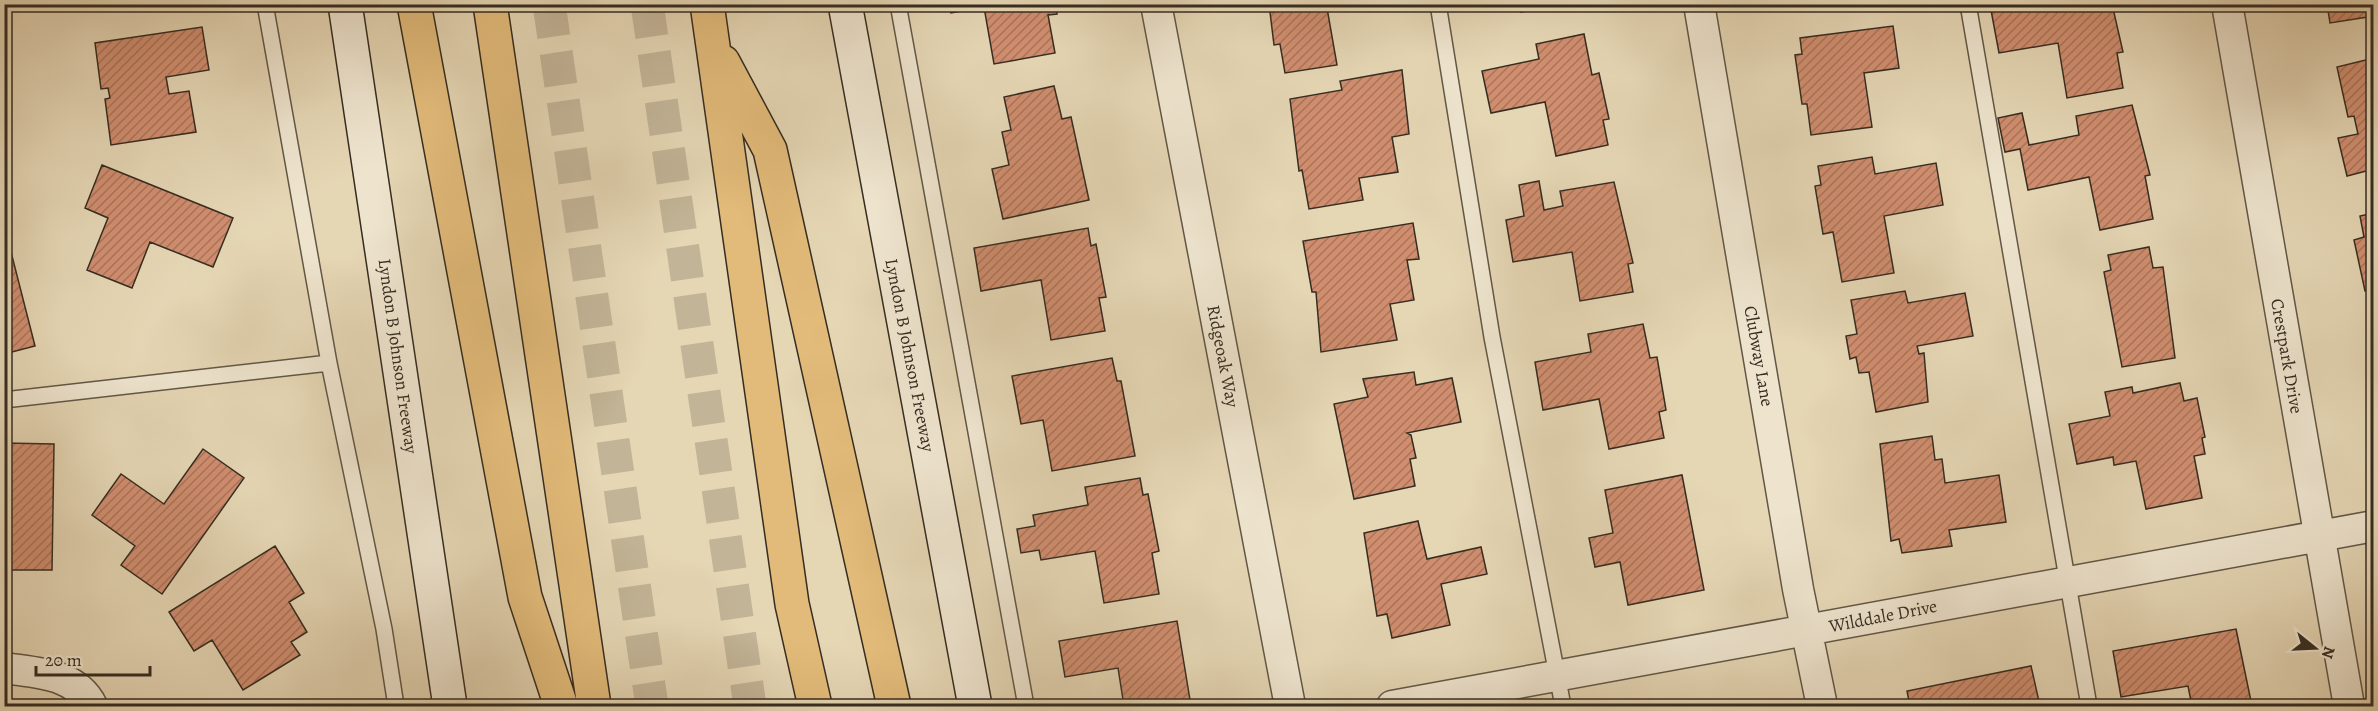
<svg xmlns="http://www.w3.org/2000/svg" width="2378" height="711" font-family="Alegreya,serif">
	<defs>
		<pattern id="building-hatch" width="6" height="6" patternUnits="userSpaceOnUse" patternTransform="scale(1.5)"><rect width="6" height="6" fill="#d08e6f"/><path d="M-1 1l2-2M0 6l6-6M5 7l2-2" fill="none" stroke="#aa745b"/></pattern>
	</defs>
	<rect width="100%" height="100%" fill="#e5d6b4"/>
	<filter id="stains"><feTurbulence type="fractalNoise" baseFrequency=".00333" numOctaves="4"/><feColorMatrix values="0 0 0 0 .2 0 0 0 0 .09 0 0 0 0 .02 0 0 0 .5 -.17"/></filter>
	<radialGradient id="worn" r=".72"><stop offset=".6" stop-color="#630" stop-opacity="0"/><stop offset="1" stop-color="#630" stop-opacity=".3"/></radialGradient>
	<path fill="url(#building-hatch)" stroke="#362d21" stroke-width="1.5" d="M949 4H1056L1057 14 1048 15 1055 53 994 64 984 7 951 13Z
		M1269 4H1347L1327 8 1337 65 1285 73 1280 44 1274 45Z
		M1520 4H1560L1521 12Z
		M2022 4H2112L2123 52 2117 53 2123 88 2067 98 2058 43 1999 53 1991 10Z
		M2327 4H2374V16L2330 23Z
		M1893 26 1899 68 1864 73 1872 127 1811 135 1807 104H1802L1795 55 1802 54 1800 38Z
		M202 27 209 70 166 77 169 94 189 91 196 132 111 145 105 99 110 98 108 88 101 89 95 43Z
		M1584 34 1592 75 1599 73 1609 119 1603 120 1608 145 1556 156 1545 102 1491 113 1482 71 1539 59 1536 44Z
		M2374 58V169L2347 176 2338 138 2358 134 2354 116 2348 117 2337 67Z
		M1402 70 1409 134 1392 137 1398 172 1359 178 1363 200 1309 209 1302 170 1299 171 1290 99 1342 90 1340 81Z
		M1054 86 1062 119 1071 117 1089 200 1003 219 992 169 1009 165 1002 132 1011 130 1004 97Z
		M2132 105 2150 175 2145 176 2153 219 2100 230 2089 177 2028 190 2020 149 2005 152 1998 118 2022 113 2029 145 2079 135 2076 116Z
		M1872 157 1875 174 1936 163 1943 205 1884 216 1894 273 1842 282 1833 232 1823 234 1815 186 1821 185 1818 166Z
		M102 165 233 218 213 267 150 242 132 288 87 270 108 218 85 208Z
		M1539 181 1544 210 1563 206 1560 191 1614 182 1633 263 1628 264 1633 292 1580 301 1572 252 1513 262 1506 220 1524 216 1519 185Z
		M2374 213V295L2372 290 2365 291 2354 240 2364 237 2360 216Z
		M1413 223 1419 259 1407 260 1414 300 1390 304 1397 340 1321 352 1316 292H1312L1303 241Z
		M1088 228 1091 246 1096 244 1106 297 1099 298 1105 331 1051 340 1041 280 981 291 974 248Z
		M2149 247 2153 268 2163 267 2175 358 2122 367 2104 272 2111 270 2108 255Z
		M10 248 35 346 4 354V250Z
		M1905 291 1908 303 1965 293 1973 336 1917 346 1919 354 1924 353 1928 402 1876 412 1869 372 1859 373 1856 357 1850 359 1846 336 1857 334 1851 300Z
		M1643 324 1650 358 1657 357 1666 410 1659 412 1664 438 1609 449 1599 399 1543 410 1535 362 1591 352 1588 334Z
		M1112 358 1117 381H1121L1135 456 1052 471 1043 420 1021 424 1012 376Z
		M1414 372 1416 385 1452 378 1461 422 1407 433 1411 435 1416 458 1410 459 1415 486 1354 499 1334 404 1368 397 1363 379Z
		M2180 383 2184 401 2197 398 2205 437 2202 438 2205 454 2194 456 2202 498 2146 509 2136 461 2114 465 2113 457 2077 464 2069 424 2110 416 2105 392 2132 387 2133 393Z
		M1932 436 1935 460 1942 459 1945 483 1999 475 2006 522 1949 530 1952 546 1902 553 1899 539 1891 541 1880 444Z
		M4 443 54 444 52 570H8L7 560H4Z
		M203 449 244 478 162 594 121 565 135 546 92 515 121 474 164 504Z
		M1682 475 1704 590 1628 605 1620 562 1595 567 1589 538 1613 533 1605 490Z
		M1140 478 1143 495 1148 494 1159 551 1152 553 1159 594 1104 603 1095 551 1041 560 1039 550 1021 553 1017 529 1035 526 1033 515 1088 505 1085 487Z
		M1418 521 1427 559 1481 547 1487 574 1441 584 1450 625 1392 638 1387 614 1377 616 1364 533Z
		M275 546 304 593 289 602 307 632 291 642 300 655 243 690 212 640 194 651 169 612Z
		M1177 621 1191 706H1124L1118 668 1065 677 1059 641Z
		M2236 629 2252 706H2192L2188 686 2121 697 2113 651Z
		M2031 666 2040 706H1910L1907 691Z"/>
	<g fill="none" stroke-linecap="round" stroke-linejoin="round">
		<path stroke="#c2b497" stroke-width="33" stroke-dasharray="33 16" stroke-linecap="butt" d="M549 4 652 706
			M647 4 750 706"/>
		<g stroke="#625746" stroke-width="18">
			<path id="service" d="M265 4 329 363 384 629 396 706
				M898 4 1026 706
				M1438 4 1492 337 1563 706
				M1968 4 2089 706
				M4 400 329 363"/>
		</g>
		<g stroke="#625746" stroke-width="33">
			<path id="minor" d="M1156 4 1290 706
				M1699 4 1798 589 1822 706
				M2227 4 2349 706
				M4 668C36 673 76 673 92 706
				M1392 706 2374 526"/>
		</g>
		<g stroke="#362d21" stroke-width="36">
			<path id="secondary" d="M345 4 450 706
				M845 4 975 706"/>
		</g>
		<g stroke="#362d21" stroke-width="36">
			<path id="motorway" d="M414 4 525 597 561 706
				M490 4 594 706
				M707 4 792 604 815 706
				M723 62 770 150 894 706"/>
		</g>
		<use href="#service" stroke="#eee4ce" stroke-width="15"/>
		<use href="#minor" stroke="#eee4ce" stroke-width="30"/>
		<use href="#secondary" stroke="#eee4ce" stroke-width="33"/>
		<use href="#motorway" stroke="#e2bb7a" stroke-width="33"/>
	</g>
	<g text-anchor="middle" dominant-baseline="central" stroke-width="4.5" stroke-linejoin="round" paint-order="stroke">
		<g font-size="18" fill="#362d21" stroke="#eee4ce">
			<text transform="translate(910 355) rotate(79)">Lyndon B Johnson Freeway</text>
			<text transform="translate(398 356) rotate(82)">Lyndon B Johnson Freeway</text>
			<text transform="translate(1223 356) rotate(79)">Ridgeoak Way</text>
			<text transform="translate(1759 356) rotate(80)">Clubway Lane</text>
			<text transform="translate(2287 356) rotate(80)">Crestpark Drive</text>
			<text transform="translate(1883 616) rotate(-11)">Wilddale Drive</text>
		</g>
	</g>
	<rect width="2378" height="711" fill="none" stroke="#e5d6b4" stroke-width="24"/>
	<rect x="6" y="6" width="2366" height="699" fill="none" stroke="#362d21" stroke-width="3"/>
	<rect x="12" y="12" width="2354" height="687" fill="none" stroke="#362d21" stroke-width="1.5"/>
	<g transform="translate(2315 648) rotate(108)" stroke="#eee4ce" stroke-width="4.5" paint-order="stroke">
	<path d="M0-4.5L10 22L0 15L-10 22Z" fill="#362d21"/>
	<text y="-9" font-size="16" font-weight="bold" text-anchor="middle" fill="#362d21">N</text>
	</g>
	<path d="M36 666v9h114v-9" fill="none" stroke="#362d21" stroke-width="3"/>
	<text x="45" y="666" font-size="18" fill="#362d21" stroke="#eee4ce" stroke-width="4.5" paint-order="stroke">20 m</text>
	<rect width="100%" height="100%" filter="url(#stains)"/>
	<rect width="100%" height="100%" fill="url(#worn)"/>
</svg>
